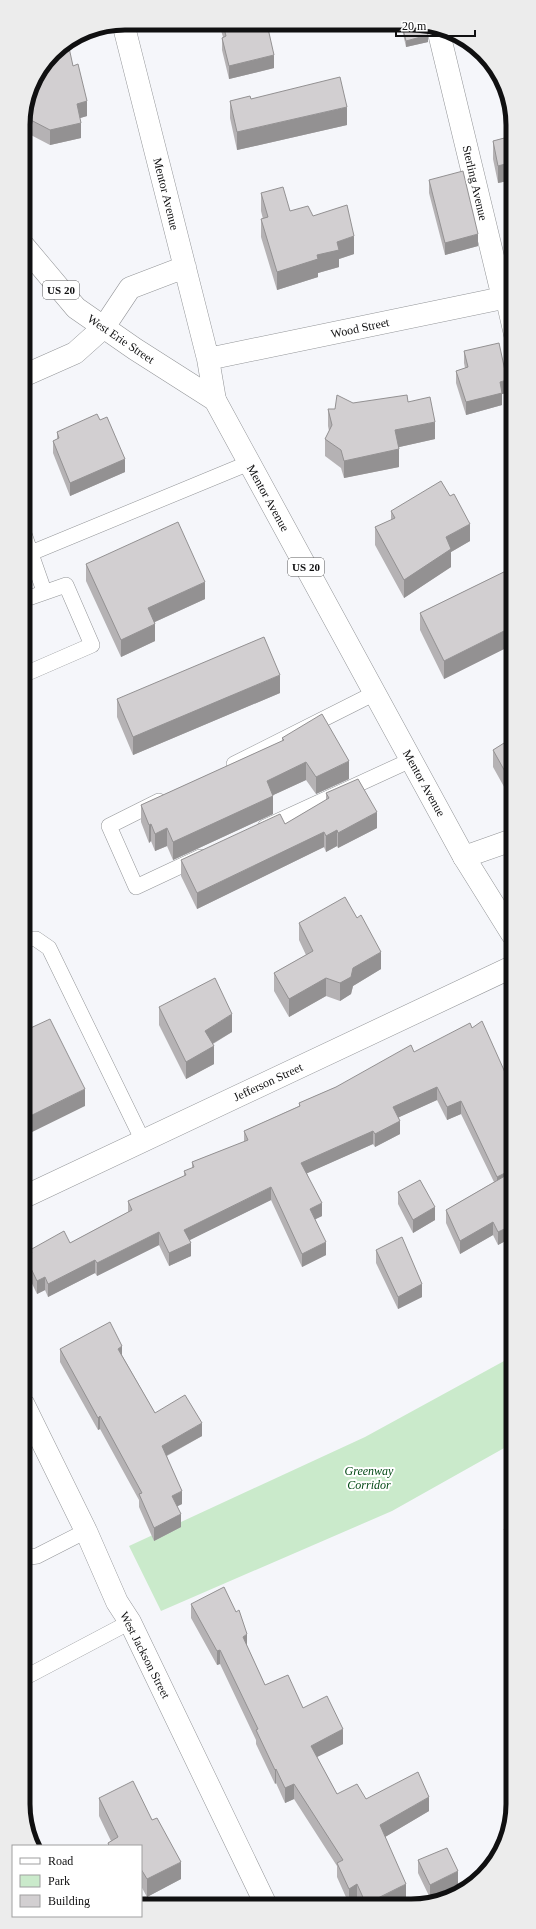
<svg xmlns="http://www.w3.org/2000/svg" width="536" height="1929" font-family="'Times New Roman',serif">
	<rect width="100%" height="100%" fill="#f5f6fa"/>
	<path fill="#caeacb" d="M513 1356V1443L392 1511 161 1611 129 1546 365 1437Z"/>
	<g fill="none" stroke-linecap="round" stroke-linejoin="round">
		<g stroke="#939598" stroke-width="16">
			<path id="service" d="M503 298 512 337
				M23 531 44 591
				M31 553 249 463
				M23 600 66 585 92 645 23 675
				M234 764 375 693
				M159 801 109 826 136 887 200 857
				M265 827 411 760
				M24 939H36L49 948 143 1141
				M24 1558 37 1556 86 1531
				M24 1678 130 1622"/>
		</g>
		<g stroke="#939598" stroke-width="23">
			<path id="minor" d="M123 23 208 359 215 400
				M438 29 503 298
				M208 359 512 296
				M23 376 75 353 104 327 130 288 185 267
				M464 857 512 840
				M24 1197 512 967"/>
		</g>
		<g stroke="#939598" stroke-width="23">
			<path id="tertiary" d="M24 1405 86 1531 117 1602 130 1622 266 1905"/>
		</g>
		<g stroke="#939598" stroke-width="23">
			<path id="primary" d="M23 245 76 308 135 349 215 400 464 857 512 934"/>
		</g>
		<use href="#service" stroke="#fff" stroke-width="15"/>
		<use href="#minor" stroke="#fff" stroke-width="22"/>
		<use href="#tertiary" stroke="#fff" stroke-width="22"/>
		<use href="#primary" stroke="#fff" stroke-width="22"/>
	</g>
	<path fill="#b5b2b4" d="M219 24H267L274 68 229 79 222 50V38L223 37Z
		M401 25H427L428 42 406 47Z
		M484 54 490 63 487 64Z
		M73 66 87 116 80 118 81 138 50 145 27 133 23 122V119L31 86Z
		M251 99 347 125 237 150 230 118V101Z
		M512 120V180L498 183 493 159V141L511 136V121Z
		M429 180 478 246 445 255 429 193Z
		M261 193 290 211 313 216 354 254 339 259V267L318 273V277L277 290 261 237V219H263L261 211Z
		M464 351 507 393 502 394V405L466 415 456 383V371L465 368 464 363Z
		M408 402 435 439 399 447V467L344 478 341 468 325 456V439L329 431 328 426V409H335L353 403Z
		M100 420 125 472 70 496 53 453V441L57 439V432Z
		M391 511 470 541 451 552V567L404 598 375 545V527L391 520Z
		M86 564 205 599 155 622V641L121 657 86 581Z
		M512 568V645L444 679 420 630V613Z
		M280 693 133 755 117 717V699Z
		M282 738 349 779 316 794 306 780 273 795V814L173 860 167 846 155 851 151 841 149 843 141 822V805L282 741Z
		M512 738V801L493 767V750Z
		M326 793 377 828 338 848 337 846 326 852 324 847 197 909 181 876V860L285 824 326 800Z
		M299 923 381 969 353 986 351 994 340 1001 326 996 289 1017 274 991V973L306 955 299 940Z
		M159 1007 232 1032 213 1044 214 1064 186 1079 159 1025Z
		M472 1028 512 1088 513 1237 498 1245 493 1235 460 1254 446 1223V1210L494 1182 461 1114 447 1120 437 1100 399 1117 400 1134 375 1147 373 1144 307 1173 322 1216 315 1219 326 1255 302 1267 271 1200 189 1240 191 1256 169 1266 159 1245 97 1276 95 1273 48 1297 45 1290 37 1294 25 1269V1256L30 1253V1250L70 1243 128 1212V1201L184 1176V1171L192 1168V1162L244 1142V1131L299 1106V1103Z
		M398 1192 435 1220 413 1233 398 1204Z
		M376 1250 422 1297 398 1309 376 1263Z
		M513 1289V1315L507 1305V1293Z
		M60 1349 122 1355 155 1413 202 1436 167 1456 182 1504 177 1506 181 1527 154 1541 139 1507V1500L100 1429 98 1430 60 1362Z
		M513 1525V1563L504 1547V1529Z
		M191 1604 247 1646 265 1685 303 1708 343 1744 317 1757 337 1794 366 1799 429 1811 385 1837 406 1898 393 1905H360L357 1899 349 1904 337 1877V1866L294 1799 285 1803 276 1783 275 1784 256 1744V1740L220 1664 217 1665 191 1618Z
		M99 1798 152 1820 181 1879 147 1897 141 1886V1846H108V1843L111 1841 99 1816Z
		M418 1860 458 1884 430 1898 418 1873Z"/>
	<path fill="#939192" d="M428 35V42L406 47V41Z
		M274 55V68L229 79V66Z
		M487 58 490 63 487 64Z
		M87 101V116L77 119V104Z
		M347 107V125L237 150V132Z
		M81 123V138L50 145V130Z
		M512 162V180L498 183V166Z
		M478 234V246L445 255V243Z
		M354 236V254L339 259V267L318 273V277L277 290V272L317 255 337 242Z
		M507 380V393L502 394V405L466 415V402L500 382Z
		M435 422V439L395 448V430Z
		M399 449V467L344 478V461Z
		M125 459V472L70 496V483Z
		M470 524V541L451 552V567L404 598V580L446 537Z
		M205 582V599L148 625V608Z
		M155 624V641L121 657V640Z
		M512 627V645L444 679V661Z
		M280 675V693L133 755V737Z
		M349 761V779L316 794V777Z
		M306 762V780L267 798V781Z
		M273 796V814L173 860V842Z
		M377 812V828L338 848V833Z
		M151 824V841L149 843V825Z
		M167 828V846L155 851V834Z
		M337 830V846L326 852V836Z
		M324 832V847L197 909V893Z
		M381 952V969L353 986 351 994 340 1001V983L353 968Z
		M326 978V996L289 1017V999Z
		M232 1014V1032L205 1048V1031Z
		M214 1046V1064L186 1079V1062Z
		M437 1087V1100L393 1120V1107Z
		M85 1089V1106L24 1136V1119Z
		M461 1101V1114L447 1120V1107Z
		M400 1121V1134L375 1147V1134Z
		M373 1131V1144L301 1176V1163Z
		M513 1169V1182L497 1190V1177Z
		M271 1187V1200L184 1243V1230Z
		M322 1203V1216L310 1222V1209Z
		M435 1207V1220L413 1233V1220Z
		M493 1222V1235L460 1254V1241Z
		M513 1225V1237L498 1245V1232Z
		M159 1232V1245L97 1276V1263Z
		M326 1242V1255L302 1267V1254Z
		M191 1243V1256L169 1266V1253Z
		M95 1260V1273L48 1297V1284Z
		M45 1277V1290L37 1294V1281Z
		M422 1284V1297L398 1309V1297Z
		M122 1346V1359L118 1349Z
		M100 1416V1429L98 1430V1418Z
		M202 1423V1436L162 1458V1446Z
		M182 1491V1504L172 1509V1496Z
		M181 1514V1527L154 1541V1528Z
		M247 1634V1649L243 1637Z
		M220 1650V1664L217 1665V1651Z
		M343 1729V1744L311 1760V1746Z
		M276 1769V1783L275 1784V1770Z
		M294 1784V1799L285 1803V1788Z
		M429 1797V1811L380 1840V1825Z
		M181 1862V1879L147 1897V1879Z
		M458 1871V1884L430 1898V1885Z
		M357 1884V1899L349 1904V1889Z
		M406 1884V1898L393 1905H366Z"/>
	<path fill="#d2cfd1" stroke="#939192" d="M223 24H267L274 55 229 66 222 38 226 36Z
		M402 25H427L428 35 406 41Z
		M68 43 73 66 78 64 87 101 77 104 81 123 50 130 27 118 25 112 31 86 53 53Z
		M340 77 347 107 237 132 230 101 250 96 251 99Z
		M512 136V162L498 166 493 141Z
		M463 171 478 234 445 243 429 180Z
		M283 187 290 211 308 206 313 216 347 205 354 236 337 242 339 250 317 255 318 259 277 272 261 219 268 217 261 193Z
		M499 343 507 380 500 382 502 393 466 402 456 371 468 367 464 351Z
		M337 395 353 403 407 395 408 402 430 397 435 422 395 430 399 449 344 461 341 450 325 439 332 425 328 409H335Z
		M97 414 100 420 107 417 125 459 70 483 53 441 59 438 57 432Z
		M441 481 450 496 454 494 470 524 446 537 451 549 404 580 375 527 395 518 391 511Z
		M178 522 205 582 148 608 155 624 121 640 86 564Z
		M512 568V627L444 661 420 613Z
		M264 637 280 675 133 737 117 699Z
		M322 714 349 761 316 777 306 762 267 781 273 796 173 842 167 828 155 834 151 824 149 825 141 805 284 740 282 738Z
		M512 738V784L493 750Z
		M358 779 377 812 338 833 337 830 326 836 324 832 197 893 181 860 280 814 285 824 329 798 326 793Z
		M345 897 357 918 361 915 381 952 353 968 351 977 340 983 326 978 289 999 274 973 313 951 299 923Z
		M215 978 232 1014 205 1031 214 1046 186 1062 159 1007Z
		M50 1019 85 1089 24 1119V1031Z
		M482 1021 512 1088 513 1169 497 1177 461 1101 447 1107 437 1087 393 1107 400 1121 375 1134 373 1131 301 1163 322 1203 310 1209 326 1242 302 1254 271 1187 184 1230 191 1243 169 1253 159 1232 97 1263 95 1260 48 1284 45 1277 37 1281 25 1256 32 1253 30 1250 64 1231 70 1243 132 1210 128 1201 186 1175 184 1171 194 1167 192 1162 248 1140 244 1131 300 1106 299 1103 336 1087 411 1045 414 1052 470 1023 472 1028Z
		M510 1173 513 1178V1225L498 1232 493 1222 460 1241 446 1210Z
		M420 1180 435 1207 413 1220 398 1192Z
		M402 1237 422 1284 398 1297 376 1250Z
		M513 1289V1302L507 1293Z
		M110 1322 122 1346 118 1349 155 1413 185 1395 202 1423 162 1446 182 1491 172 1496 181 1514 154 1528 139 1494 142 1493 100 1416 98 1418 60 1349Z
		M513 1525V1546L504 1529Z
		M224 1587 236 1612 239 1610 247 1634 243 1637 265 1685 288 1675 303 1708 327 1696 343 1729 311 1746 337 1794 357 1784 366 1799 418 1772 429 1797 380 1825 406 1884 366 1904 357 1884 349 1889 337 1863 343 1860 294 1784 285 1788 276 1769 275 1770 256 1730 258 1729 220 1650 217 1651 191 1604Z
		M133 1781 152 1820 157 1818 181 1862 147 1879 141 1869V1846H109L108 1843 118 1837 99 1798Z
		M447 1848 458 1871 430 1885 418 1860Z"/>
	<g text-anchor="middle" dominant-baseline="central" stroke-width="4" stroke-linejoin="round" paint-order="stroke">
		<g fill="#fff" stroke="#585858" stroke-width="1">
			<rect x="43" y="281" width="36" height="18" rx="3"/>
			<rect x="288" y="558" width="36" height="18" rx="3"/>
		</g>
		<g font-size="11" font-weight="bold" fill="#101011">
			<text x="61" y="290">US 20</text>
			<text x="306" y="567">US 20</text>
		</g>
		<g font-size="12" fill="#101011" stroke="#fff">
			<text transform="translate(475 183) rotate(77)">Sterling Avenue</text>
			<text transform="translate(166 194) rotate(76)">Mentor Avenue</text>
			<text transform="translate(360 328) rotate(-12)">Wood Street</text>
			<text transform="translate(121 339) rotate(34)">West Erie Street</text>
			<text transform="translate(268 498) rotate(61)">Mentor Avenue</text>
			<text transform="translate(424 783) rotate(61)">Mentor Avenue</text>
			<text transform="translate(268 1082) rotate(-25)">Jefferson Street</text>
			<text transform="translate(145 1655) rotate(63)">West Jackson Street</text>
		</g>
		<g font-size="12" font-style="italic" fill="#034915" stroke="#fff">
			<text x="369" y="1471">Greenway<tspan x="369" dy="14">Corridor</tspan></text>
		</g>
	</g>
	<path d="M0 0H536V1929H0ZM125 30H411A95 95 0 0 1 506 125V1804A95 95 0 0 1 411 1899H125A95 95 0 0 1 30 1804V125A95 95 0 0 1 125 30Z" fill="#ececec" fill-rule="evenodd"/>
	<path fill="none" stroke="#101011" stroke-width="5" d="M125 30H411A95 95 0 0 1 506 125V1804A95 95 0 0 1 411 1899H125A95 95 0 0 1 30 1804V125A95 95 0 0 1 125 30Z"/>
	<rect x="12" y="1845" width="130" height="72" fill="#ffffff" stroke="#9f9fa0"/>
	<rect x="20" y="1858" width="20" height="6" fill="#ffffff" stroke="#9f9fa0"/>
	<text x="48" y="1865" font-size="12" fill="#101011">Road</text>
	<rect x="20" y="1875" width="20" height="12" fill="#caeacb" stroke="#9f9fa0"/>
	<text x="48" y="1885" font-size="12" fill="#101011">Park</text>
	<rect x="20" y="1895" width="20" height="12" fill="#d2cfd1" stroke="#9f9fa0"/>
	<text x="48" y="1905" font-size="12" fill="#101011">Building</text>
	<path d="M396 30v6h79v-6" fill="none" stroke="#101011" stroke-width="2"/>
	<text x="402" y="30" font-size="12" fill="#101011" stroke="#ffffff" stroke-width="3" paint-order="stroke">20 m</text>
</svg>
